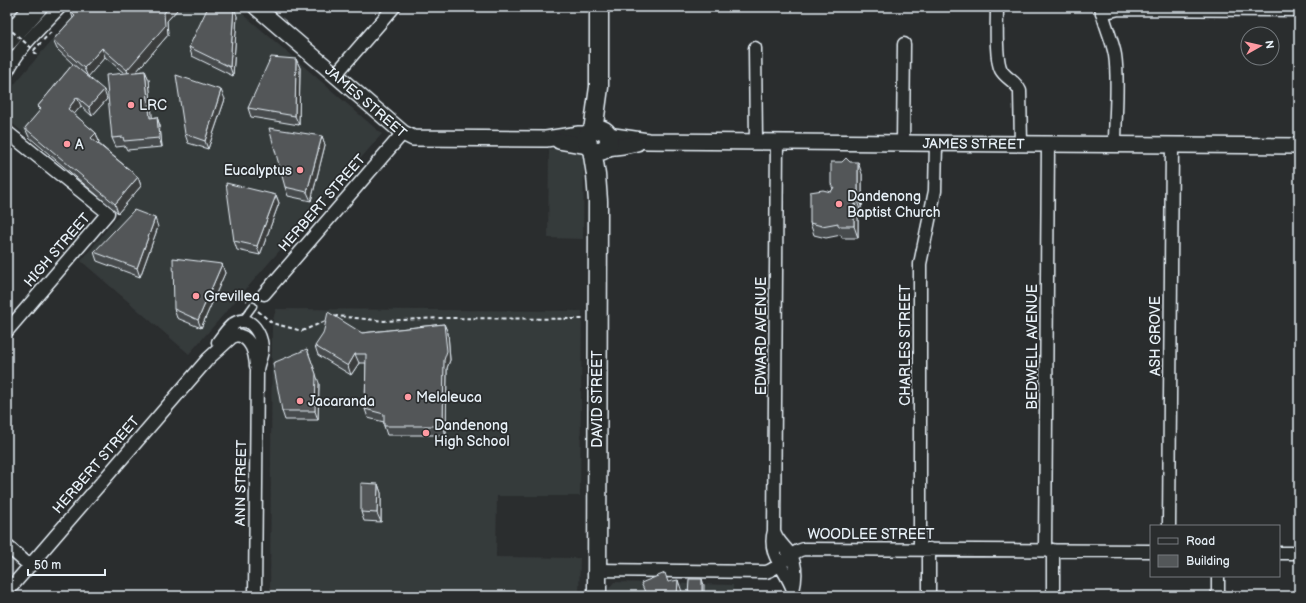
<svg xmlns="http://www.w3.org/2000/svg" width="1306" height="603" font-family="'Balsamiq Sans',sans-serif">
	<rect width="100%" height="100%" fill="#2a2d2e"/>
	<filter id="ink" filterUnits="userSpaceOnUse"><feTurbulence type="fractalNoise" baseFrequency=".025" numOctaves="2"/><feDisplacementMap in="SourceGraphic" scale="8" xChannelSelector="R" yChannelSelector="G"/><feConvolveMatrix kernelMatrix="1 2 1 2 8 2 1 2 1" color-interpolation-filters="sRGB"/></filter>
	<g filter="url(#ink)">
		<path fill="#363a3b" d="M80 7H235L382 134 189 354 81 261 119 215 118 213 7 119V93Z
			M549 149 584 150 583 239 548 238Z
			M276 309 582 311 580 496H497L496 557 580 558 579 596H270L272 323Z
			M614 582 733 585V596H609V588Z"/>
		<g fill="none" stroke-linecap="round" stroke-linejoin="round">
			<g stroke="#e8f1f8" stroke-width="9">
				<path id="service" d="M242 321 253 306"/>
			</g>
			<g stroke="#e8f1f8" stroke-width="15">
				<path id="minor" d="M997 7C997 21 995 59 1001 70 1006 79 1015 80 1020 91L1021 144
					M1101 7C1104 24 1112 38 1115 55 1119 81 1115 117 1115 145
					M1102 13 1119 9 1299 10
					M755 48 756 142
					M7 72C20 46 40 28 60 7
					M335 75 394 7
					M7 132 108 213 7 331
					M777 142 774 531C767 555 786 569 793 590
					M903 143 904 44
					M264 294 403 133
					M238 335C252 339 255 353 256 366
					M218 342C223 336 229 325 237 322 252 316 261 335 262 347 263 355 257 363 257 371L255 596
					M1169 526 1172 145
					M774 531C777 541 784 546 790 554 797 565 796 579 793 591
					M7 546 30 566
					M920 549V264L935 191 936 143
					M1045 550 1048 144
					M1279 553H1299
					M597 570 766 572C781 568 789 552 804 549L1151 551
					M7 592 208 359 232 337 238 335
					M929 596V549
					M1053 596V550
					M1218 596V576"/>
			</g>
			<g stroke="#e8f1f8" stroke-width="18">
				<g id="tertiary">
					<path id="s1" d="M256 7 403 133 413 138 546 139 579 134H589"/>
					<path id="s2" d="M607 135 648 141 1299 146"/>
					<path d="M559 141 589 146"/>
					<path d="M606 148 623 146 637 143"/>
				</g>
			</g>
			<g stroke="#e8f1f8" stroke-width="21">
				<path id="secondary" d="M587 140a11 11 0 1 1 22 0a11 11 0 1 1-22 0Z
					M593 131 599 87V7
					M592 149 596 175 598 201 597 596"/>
			</g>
			<g stroke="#e8f1f8" stroke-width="24">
				<path id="trunk" d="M7 40 36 7"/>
			</g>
			<path stroke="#e8f1f8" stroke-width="2" stroke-dasharray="4 3" stroke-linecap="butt" d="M34 52 38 55
				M241 296 247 301
				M258 311 272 323 302 331 328 320
				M334 317 337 316 384 321 440 318 583 319"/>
			<use href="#service" stroke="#2a2d2e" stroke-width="6"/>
			<use href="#minor" stroke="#2a2d2e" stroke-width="12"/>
			<use href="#tertiary" stroke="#2a2d2e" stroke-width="15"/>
			<use href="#secondary" stroke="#2a2d2e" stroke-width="18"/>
			<use href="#trunk" stroke="#2a2d2e" stroke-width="21"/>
			<path stroke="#e8f1f8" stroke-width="2" stroke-dasharray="4 3" stroke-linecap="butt" d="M7 27 34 50 51 32 48 29"/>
		</g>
		<path fill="#474b4d" stroke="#e8f1f8" d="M177 10 167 21 168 35 136 72 145 71 149 80 152 118 157 117 160 126 162 147 127 150 125 146 116 147 112 138 124 73 105 57 88 76 107 99 92 116 81 106 74 114 96 133 99 142 98 143 138 177 141 186 118 213 29 137 25 128 40 111 38 106 73 64 57 49 53 40 73 18 71 12Z
			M237 16 233 76 192 56 189 47Z
			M296 59 300 68 299 125 251 117 248 108Z
			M225 99 208 149 188 143 185 134Z
			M322 136 325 145 311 201 288 196 285 187Z
			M862 174V206H861V213H858V238H842L841 235 826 238 814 235 810 223 833 189 831 184Z
			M276 195 279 203 260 255 237 250 234 241Z
			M158 227 140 277 97 261 94 252Z
			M222 264 225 273 201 328 177 318 174 309Z
			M444 324 448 333 450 360 447 368 446 435H387L384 426V422L368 418 365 409 366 363H359L351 375 318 355 315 346 362 333Z
			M319 383 318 420H285L282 411Z
			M378 484 381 493V522L364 521 361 512Z"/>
		<path fill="#3a3d3e" stroke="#e8f1f8" d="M169 7H176L177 10 167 21 168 35 130 79 127 70 164 13Z
			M234 7 237 16 233 76 230 67Z
			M102 48 105 57 88 77 84 68Z
			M296 59 300 68 299 125 295 116Z
			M145 71 149 80 153 127 150 118Z
			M104 90 107 99 92 116 89 107Z
			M221 90 225 99 208 149 205 141Z
			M77 97 81 106 71 118 68 109Z
			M157 117 160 126 162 147 159 138Z
			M96 133 99 142 95 147 91 138Z
			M322 136 325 145 311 201 307 192Z
			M858 162 862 174V206L858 194Z
			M138 177 141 186 118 213 115 204Z
			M857 194 861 206V213L857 201Z
			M276 195 279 203 260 255 257 246Z
			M854 201 858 213V238L854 226Z
			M155 218 158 227 140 277 137 268Z
			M222 264 225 273 201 328 198 320Z
			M444 324 448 333 450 360 447 368 446 435 443 426Z
			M307 349 319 383 318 420 315 411Z
			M355 354 359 363 351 375 348 366Z
			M378 484 381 493V522L377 513Z
			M702 579 704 585V596H702Z
			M678 580 682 592V596H677Z"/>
		<path fill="#535759" stroke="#e8f1f8" d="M76 7H169L164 13 165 26 127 70 102 48 84 68 53 40 75 16 71 12Z
			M208 7H234L230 67 189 47Z
			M271 57 296 59 295 116 248 108Z
			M73 64 104 90 89 107 77 97 68 109 96 133 91 138 138 177 115 204 25 128 41 109 38 106Z
			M145 71 150 118 157 117 159 138 124 141 123 137 112 138 106 75Z
			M176 75 221 90 205 141 185 134Z
			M269 128 322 136 307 192 285 187Z
			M846 158 850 162H858V194H857V201H854V226H838V223L822 226 810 223V192L823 190 831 192 834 187 831 184V162H842Z
			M226 183 276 195 257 246 234 241Z
			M134 210 155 218 137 268 94 252Z
			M173 258 222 264 198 320 174 309Z
			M328 312 362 333 444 324 447 351 444 360 443 426H384V414L365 409 366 354H355L348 366 315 346 323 334Z
			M307 349 316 374 315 411H282L273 363Z
			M361 483 378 484 377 513 361 512Z
			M665 573 668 582 678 580 677 596H637L645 592 641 583Z
			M689 579H702V596H688Z"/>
	</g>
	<g fill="#ff9aa2" stroke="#2a2d2e" stroke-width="1.5">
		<circle cx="131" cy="105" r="4"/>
		<circle cx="67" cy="144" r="4"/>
		<circle cx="300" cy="170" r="4"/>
		<circle cx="839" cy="204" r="4"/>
		<circle cx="196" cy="296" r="4"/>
		<circle cx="408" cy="397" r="4"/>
		<circle cx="300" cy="401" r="4"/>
		<circle cx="426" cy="433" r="4"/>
	</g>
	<g text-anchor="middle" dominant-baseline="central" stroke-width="3.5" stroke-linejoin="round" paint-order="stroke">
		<g font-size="14" fill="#e8f1f8" stroke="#2a2d2e">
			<text stroke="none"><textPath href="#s1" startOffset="145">JAMES STREET</textPath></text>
			<text stroke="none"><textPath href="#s2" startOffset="367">JAMES STREET</textPath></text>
			<text transform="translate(322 203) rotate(-49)">HERBERT STREET</text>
			<text transform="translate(57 250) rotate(-49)">HIGH STREET</text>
			<text transform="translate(761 336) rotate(-90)">EDWARD AVENUE</text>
			<text transform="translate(1155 336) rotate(-90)">ASH GROVE</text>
			<text transform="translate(905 345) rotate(-90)">CHARLES STREET</text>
			<text transform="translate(1032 347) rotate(-90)">BEDWELL AVENUE</text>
			<text transform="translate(597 399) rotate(-90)">DAVID STREET</text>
			<text transform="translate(96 465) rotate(-49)">HERBERT STREET</text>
			<text transform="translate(241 483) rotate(-89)">ANN STREET</text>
			<text x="871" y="534">WOODLEE STREET</text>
		</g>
		<g font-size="14" fill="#e8f1f8" stroke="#2a2d2e" text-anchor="start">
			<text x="139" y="105">LRC</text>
			<text x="75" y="144">A</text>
			<text x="292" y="170" text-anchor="end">Eucalyptus</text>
			<text x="847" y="196">Dandenong<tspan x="847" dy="16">Baptist Church</tspan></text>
			<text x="204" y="296">Grevillea</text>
			<text x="416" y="397">Melaleuca</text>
			<text x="308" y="401">Jacaranda</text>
			<text x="434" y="425">Dandenong<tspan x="434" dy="16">High School</tspan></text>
		</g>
	</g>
	<rect width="1306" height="603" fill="none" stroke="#2a2d2e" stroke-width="24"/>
	<rect x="12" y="12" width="1282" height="579" fill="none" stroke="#e8f1f8" stroke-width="1.5" filter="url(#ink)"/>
	<rect x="1150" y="525" width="130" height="52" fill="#2a2d2e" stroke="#767b7f"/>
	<rect x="1158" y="538" width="20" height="6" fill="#2a2d2e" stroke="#767b7f"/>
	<text x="1186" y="545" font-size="12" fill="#e8f1f8">Road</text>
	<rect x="1158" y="555" width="20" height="12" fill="#535759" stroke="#767b7f"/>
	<text x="1186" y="565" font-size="12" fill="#e8f1f8">Building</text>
	<g transform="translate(1260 46) rotate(82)"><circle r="19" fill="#2a2d2e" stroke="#767b7f"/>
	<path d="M0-3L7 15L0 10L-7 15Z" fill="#ff9aa2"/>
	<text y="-6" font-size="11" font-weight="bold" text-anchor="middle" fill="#e8f1f8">N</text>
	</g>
	<path d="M28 569v6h77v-6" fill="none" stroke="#e8f1f8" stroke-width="2"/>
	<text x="34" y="569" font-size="12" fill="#e8f1f8" stroke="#2a2d2e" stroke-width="3" paint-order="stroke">50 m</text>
</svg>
